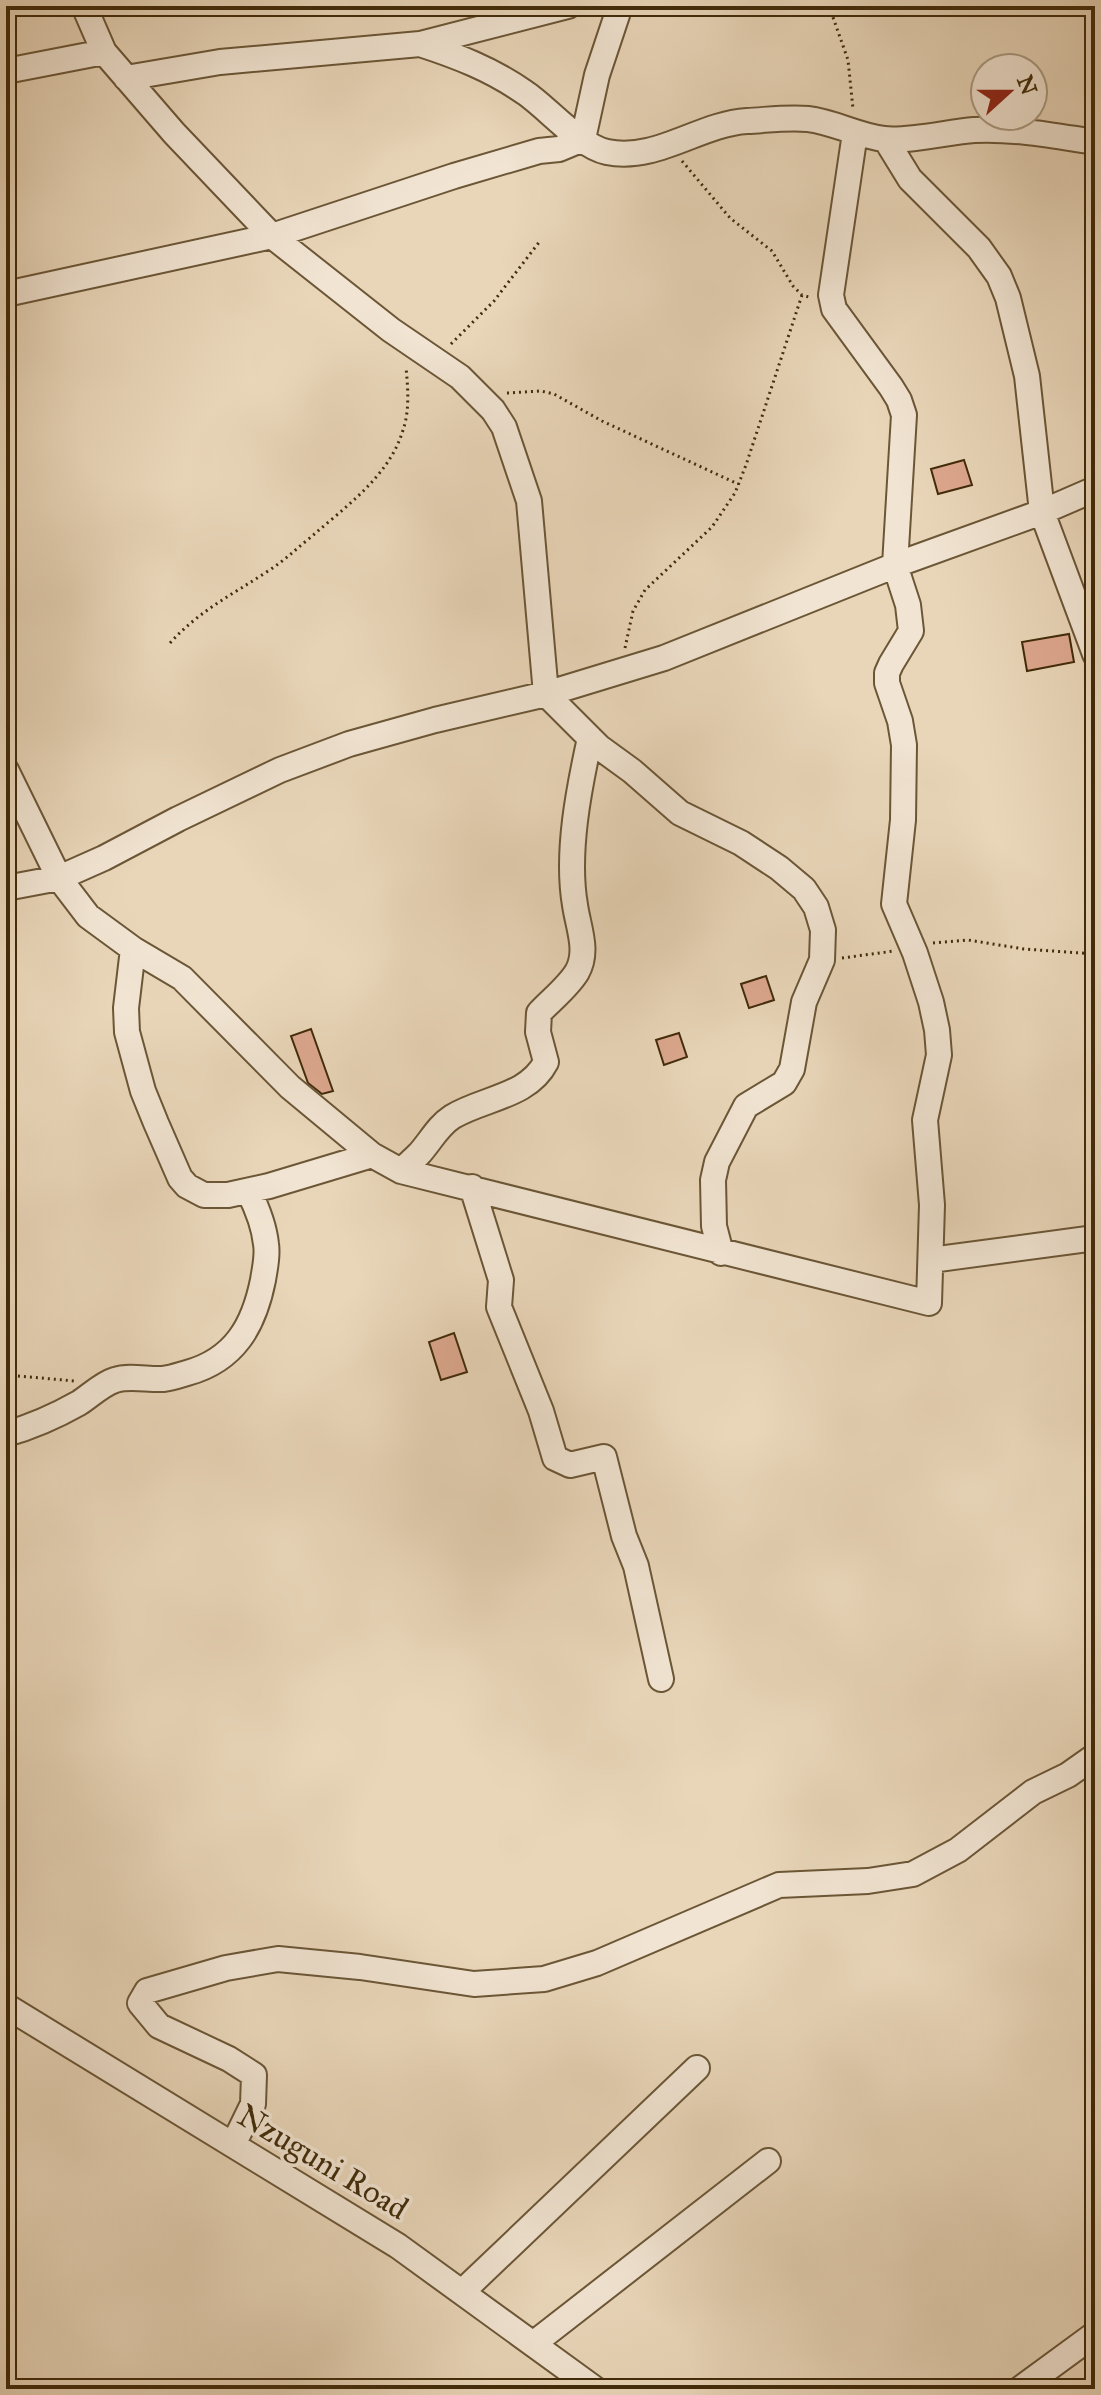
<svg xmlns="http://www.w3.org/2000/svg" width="1101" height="2395" font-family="'IM FELL Great Primer',serif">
	<rect width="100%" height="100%" fill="#e9d6b9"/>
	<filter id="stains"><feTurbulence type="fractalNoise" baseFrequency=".0025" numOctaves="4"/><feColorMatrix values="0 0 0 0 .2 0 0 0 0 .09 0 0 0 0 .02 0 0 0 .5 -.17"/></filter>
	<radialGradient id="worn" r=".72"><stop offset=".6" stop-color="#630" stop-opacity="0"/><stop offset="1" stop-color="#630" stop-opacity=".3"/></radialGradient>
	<path fill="#dda88f" stroke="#412b0a" stroke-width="2" d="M964 460 972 485 938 494 931 469Z
		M1069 634 1074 662 1027 671 1022 642Z
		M766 976 774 1000 749 1008 741 984Z
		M311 1029 333 1091 322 1094 308 1083 291 1036Z
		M679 1033 687 1057 664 1065 656 1040Z
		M454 1333 467 1372 441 1380 429 1342Z"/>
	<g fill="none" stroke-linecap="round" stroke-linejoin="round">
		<g stroke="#6b5636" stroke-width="28">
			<path id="minor" d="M84 6 104 52 174 133 272 236 391 330 460 377 493 410 504 427 529 501 546 694 599 747 632 771 680 813 741 843 779 868 804 889 816 907 823 930 822 960 804 1002 792 1069 784 1083 746 1106 717 1162 713 1180 714 1226 721 1253
				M420 44C457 56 491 69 524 92 547 107 579 146 607 152 657 162 699 124 747 121 767 120 788 117 808 119 834 122 858 136 884 139 908 142 948 132 974 130 1015 128 1055 136 1095 142
				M6 71 104 52
				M126 78 220 62 420 44 568 6
				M886 140 910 179 979 248 999 276 1008 298 1027 376 1042 512 1095 654
				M6 294 272 236 454 176 539 151 559 149 583 139 597 75 620 6
				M6 770 59 878 88 916 133 949 182 978 290 1087 372 1155 401 1171 929 1303 932 1205 925 1120 939 1055 937 1030 931 1002 915 953 894 904 903 820 904 745 900 721 887 683V673L891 664 911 631 908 605 895 565 904 415 899 400 891 387 834 309 831 295 855 133
				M6 888 59 878 104 858 178 819 280 770 349 744 435 720 546 694 664 658 901 563 1042 512 1095 489
				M133 949 126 1008 127 1032 143 1091 156 1123 180 1178 187 1186 204 1195H228L269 1186 372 1155
				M401 1171C407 1165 413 1160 419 1154 430 1142 438 1126 452 1117 483 1098 528 1097 546 1062L538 1032 539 1013C551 1000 568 987 577 972 589 951 578 927 575 905 566 853 579 788 590 738
				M472 1187 501 1280 499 1307 541 1411 555 1458 570 1465 604 1457 624 1536 636 1566 661 1679
				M931 1260 1095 1238
				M6 1434C31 1427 56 1416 79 1403 90 1396 102 1384 115 1380 130 1375 148 1380 163 1379 171 1378 180 1375 187 1373 235 1360 254 1325 263 1280 265 1267 268 1256 266 1244 264 1225 257 1208 249 1192
				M6 2006 398 2246 595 2389
				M233 2145 253 2104 254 2075 229 2059 159 2026 140 2003 147 1991 226 1968 278 1959 360 1967 474 1984 544 1979 597 1963 779 1885 868 1881 913 1874 958 1850 1033 1792 1068 1775 1095 1756
				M462 2292 697 2068
				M533 2344 768 2161
				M1020 2389 1095 2334"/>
		</g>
		<path stroke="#412b0a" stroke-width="3" stroke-dasharray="2 4" stroke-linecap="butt" d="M829 6 848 60 853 109
			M682 161 730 218 772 251 793 286 802 295 812 298
			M451 344 494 301 540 241
			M507 393 541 391 554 394 602 421 738 484
			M170 643C200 610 232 595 268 571 284 561 296 549 311 537 344 508 388 477 402 433 410 412 408 389 406 367
			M625 648 633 611 645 590 712 527 735 493 746 465 802 295
			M933 943 968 940 1024 949 1095 954
			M842 958 894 951
			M6 1375 75 1381"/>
		<use href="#minor" stroke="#f1e4d2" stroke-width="24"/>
	</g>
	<g text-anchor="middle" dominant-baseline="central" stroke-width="7" stroke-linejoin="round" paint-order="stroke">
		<g font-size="32" fill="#412b0a" stroke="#f1e4d2">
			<text transform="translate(323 2162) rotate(31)">Nzuguni Road</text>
		</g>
	</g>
	<rect width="1101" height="2395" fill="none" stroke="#e9d6b9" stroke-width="32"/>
	<rect x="8" y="8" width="1085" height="2379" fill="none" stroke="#412b0a" stroke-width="4"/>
	<rect x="16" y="16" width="1069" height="2363" fill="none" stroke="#412b0a" stroke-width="2"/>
	<g transform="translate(1009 92) rotate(69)"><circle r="38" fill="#f1e4d2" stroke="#ab9a82" stroke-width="2"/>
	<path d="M0-6L14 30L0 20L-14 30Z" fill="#8f2418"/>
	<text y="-12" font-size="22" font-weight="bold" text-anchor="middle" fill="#412b0a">N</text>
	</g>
	<rect width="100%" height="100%" filter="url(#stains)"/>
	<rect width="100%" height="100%" fill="url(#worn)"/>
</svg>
